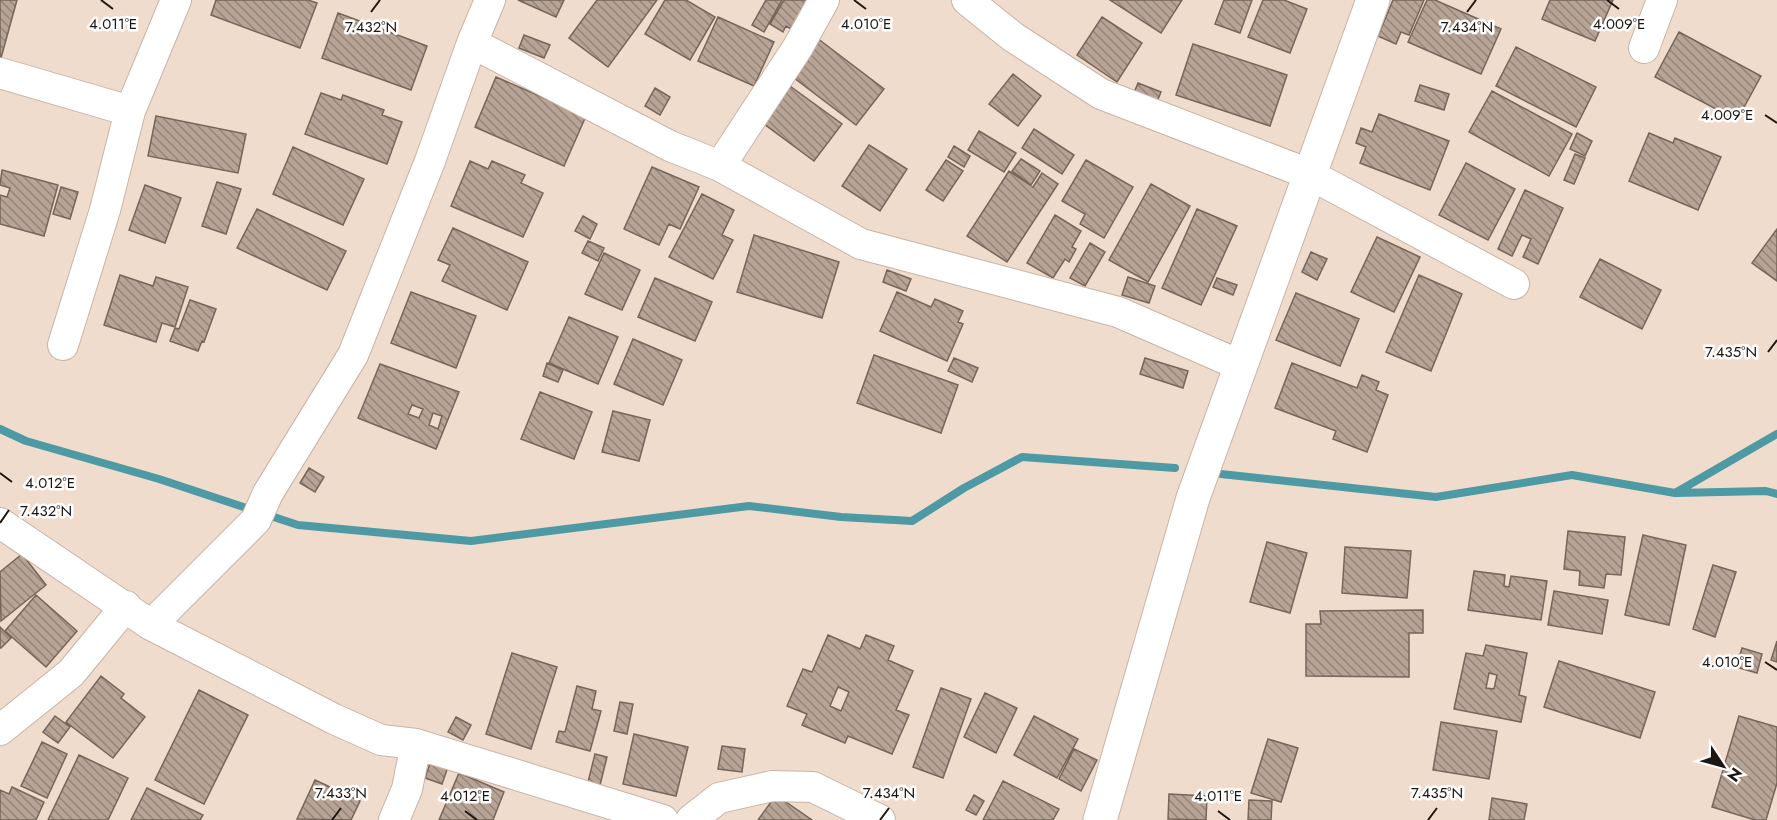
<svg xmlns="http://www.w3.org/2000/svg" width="1777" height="820" font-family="Jost,sans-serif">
	<defs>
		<pattern id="building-back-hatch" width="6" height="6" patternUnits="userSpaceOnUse" patternTransform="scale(1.5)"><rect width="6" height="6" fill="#b7a496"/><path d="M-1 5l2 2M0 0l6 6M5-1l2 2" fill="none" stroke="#948579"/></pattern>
	</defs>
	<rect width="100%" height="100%" fill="#f0dccd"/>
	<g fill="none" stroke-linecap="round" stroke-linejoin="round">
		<path stroke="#4d99a4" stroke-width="8" d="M0 429 26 441 159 479 298 525 471 541 749 506 841 517 912 521 964 488 1022 457 1175 468
			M1221 474 1436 497 1572 475 1675 493 1777 434
			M1676 493 1766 491 1777 494"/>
	</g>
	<path fill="url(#building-back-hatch)" stroke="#766558" stroke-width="1.5" fill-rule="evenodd" d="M0 0H17L1 58 0 57Z
		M216 0H308L317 3 300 48 211 15Z
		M518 0H564L556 17Z
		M597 0H657L608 67 569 38Z
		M665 0H686L715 17 690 60 645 34Z
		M766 0H782L764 32 752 25Z
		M784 0H811L793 30 786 26 783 32 770 24Z
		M1110 0H1182L1161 33Z
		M1224 0H1252L1240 33 1215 24Z
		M1263 0H1284L1307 9 1290 53 1248 37Z
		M1393 0H1424L1409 35 1401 32 1396 44 1378 36Z
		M1427 0H1435L1501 29 1481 74 1408 42Z
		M1550 0H1613L1595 41 1542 19Z
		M338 13 427 46 411 90 322 58Z
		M718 17 774 42 754 86 698 61Z
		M1102 17 1142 43 1117 82 1077 55Z
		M1679 32 1761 76 1737 120 1655 77Z
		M524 35 550 45 544 58 519 48Z
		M817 38 884 89 856 125 789 74Z
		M1193 44 1287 75 1270 126 1176 95Z
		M1516 47 1596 87 1576 127 1496 86Z
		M1013 74 1041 96 1018 126 989 104Z
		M496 77 586 116 564 166 475 127Z
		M783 81 842 124 814 161 756 118Z
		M1138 83 1161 92 1154 109 1131 100Z
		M1420 85 1449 94 1444 110 1415 101Z
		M655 88 670 97 660 115 645 106Z
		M1492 91 1572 134 1549 176 1469 132Z
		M321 93 341 100 343 95 384 110 382 115 402 122 387 164 305 134Z
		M1379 114 1449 141 1430 190 1360 163 1366 147 1356 143 1361 128 1372 132Z
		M156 116 246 134 238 173 148 156Z
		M1034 129 1074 155 1062 174 1022 148Z
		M979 131 1016 153 1004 172 968 150Z
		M1577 133 1592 141 1585 156 1570 149Z
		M1649 133 1673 143 1675 138 1721 157 1698 210 1629 181Z
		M869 145 907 169 880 211 842 186Z
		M954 146 970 156 964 167 948 157Z
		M293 147 364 179 343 225 273 194Z
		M1575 154 1585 158 1574 184 1564 180Z
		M1021 159 1040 171 1031 185 1012 171Z
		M946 160 963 171 943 201 926 190Z
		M1086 160 1133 187 1104 238 1080 224 1085 214 1062 201Z
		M470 161 488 169 492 161 525 175 521 183 543 193 523 237 451 206Z
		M1466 163 1515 189 1488 240 1439 215Z
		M652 167 699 187 680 229 669 224 659 245 624 229Z
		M2 170 58 185 44 236 0 224V195L7 197 10 188 0 185Z
		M1009 171 1033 187 1042 173 1058 184 1007 262 967 236Z
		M217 182 241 189 226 234 202 226Z
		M1151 184 1190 206 1148 282 1109 260Z
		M145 185 181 198 165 243 129 230Z
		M61 187 78 192 70 219 53 214Z
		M1525 190 1563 208 1538 264 1523 257 1531 239 1522 235 1512 256 1498 249Z
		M702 194 734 210 722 235 733 240 713 279 669 257Z
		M257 209 346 251 327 290 237 248Z
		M1197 209 1237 226 1201 305 1162 288Z
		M1055 215 1081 231 1072 247 1076 249 1069 262 1065 259 1053 278 1027 263Z
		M583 216 597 224 590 239 575 231Z
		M453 228 528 262 507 310 442 281 450 265 438 260Z
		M1777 229V281L1752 263Z
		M754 235 839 262 822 318 737 292Z
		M1377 237 1420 257 1394 312 1351 292Z
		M588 241 604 248 598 261 582 253Z
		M1090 243 1105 252 1085 286 1070 278Z
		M1311 252 1327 259 1317 280 1302 272Z
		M604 253 640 270 622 310 585 294Z
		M1600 259 1661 290 1642 329 1580 297Z
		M887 270 911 279 906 291 883 282Z
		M120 275 153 286 156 277 188 287 175 327 162 323 156 342 104 325Z
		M1419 275 1462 294 1431 371 1386 352Z
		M1128 277 1155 286 1149 303 1122 295Z
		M655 278 712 302 695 341 638 317Z
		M1217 278 1237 285 1233 295 1213 287Z
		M411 292 476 316 456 368 391 343Z
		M897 292 931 307 935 299 963 311 958 322 963 324 947 361 880 331Z
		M1296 293 1359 319 1340 366 1276 340Z
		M190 300 216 309 204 342 202 341 198 351 170 341 175 328 179 329Z
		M569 317 618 337 598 384 549 363Z
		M633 339 682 360 663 405 614 384Z
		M874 355 958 385 941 433 857 403Z
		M954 358 978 368 972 382 948 371Z
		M1145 358 1188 371 1183 388 1140 374Z
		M547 363 563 370 558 382 543 376Z
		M1292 363 1357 388 1362 375 1379 382 1376 390 1388 395 1367 452 1333 439 1336 431 1275 408Z
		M380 364 459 392 436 449 358 418ZM412 405 423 409 419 418 408 414ZM433 413 442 416 438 429 429 425Z
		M540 392 592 412 574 459 521 439Z
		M613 411 650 420 639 461 602 452Z
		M309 468 324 477 315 492 300 483Z
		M1568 531 1625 537 1621 575 1606 574 1604 588 1579 585 1580 571 1564 569Z
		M1643 535 1686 545 1669 625 1625 615Z
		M1267 542 1307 553 1290 613 1250 602Z
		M1345 547 1411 551 1407 598 1342 593Z
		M22 554 46 585 1 621 0 572Z
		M1713 565 1736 572 1715 637 1693 629Z
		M1474 571 1505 575 1504 586 1509 587 1511 576 1547 581 1541 620 1468 610Z
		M1554 591 1608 600 1602 634 1548 625Z
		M36 595 77 631 46 667 5 631Z
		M1423 610V633H1409V677L1306 676V624H1321L1320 611Z
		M0 627 11 638 1 648H0Z
		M828 635 860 649 866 635 894 646 888 660 913 671 896 710 909 715 892 754 848 736 845 743 802 725 807 714 787 706 803 669 812 672ZM838 687 849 692 841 711 830 706Z
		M1777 641V662L1771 660Z
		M1486 645 1527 653 1519 695 1526 697 1521 722 1454 709 1466 653 1483 656ZM1489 673 1497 675 1494 689 1486 688Z
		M1742 648 1762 654 1757 673 1736 667Z
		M512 653 557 667 531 749 486 734Z
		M1559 661 1655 692 1640 738 1544 707Z
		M101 676 124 694 121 698 145 717 113 758 66 722Z
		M577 686 596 691 592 709 601 711 590 751 556 742 559 731 565 732Z
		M941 688 971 699 943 778 913 767Z
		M199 690 248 715 204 804 155 780Z
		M985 693 1017 708 996 753 964 737Z
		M620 702 633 704 627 734 614 731Z
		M55 716 70 727 58 743 43 732Z
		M1034 716 1078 739 1057 778 1014 755Z
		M1739 716 1777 727V783L1766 820H1755L1712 807Z
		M456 717 471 725 463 740 448 732Z
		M1441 722 1497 731 1489 779 1433 770Z
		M634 734 688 747 676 796 623 784Z
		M1268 739 1298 748 1281 802 1251 793Z
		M42 742 67 754 47 798 21 786Z
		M722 746 745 749 742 772 718 769Z
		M1074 749 1097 760 1081 791 1059 779Z
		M595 754 607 757 600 785 588 782Z
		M79 755 128 778 108 820H48Z
		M432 758 449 764 442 784 425 778Z
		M459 773 504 792 493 820H439Z
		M315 780 360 801 351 820 297 819Z
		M1003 781 1059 809 1053 820H983Z
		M12 787 44 802 36 820H0V790L9 794Z
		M147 788 203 815 200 820H131Z
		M1169 794 1207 796 1206 820 1168 819Z
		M776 795 812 820H758Z
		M974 795 984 801 976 815 966 810Z
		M1492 798 1527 804 1524 820H1489Z
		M1249 800 1272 801 1271 820H1248Z"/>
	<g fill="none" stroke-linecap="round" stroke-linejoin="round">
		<g stroke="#c8b4a6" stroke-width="32">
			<path id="street" d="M967 0 1013 37 1101 94 1309 174 1514 284
				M472 43 670 146 720 166 861 244 1118 312 1242 366
				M1644 48 1662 0
				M0 73 130 111
				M720 166 798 47 824 0
				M63 345 105 210 130 111 176 0
				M0 523 151 625 334 719 381 740 416 744 663 820
				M151 625 256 520 268 493 353 355 430 161 472 43 490 0
				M0 730 71 673 126 606
				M394 820 407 789 416 744
				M691 820 719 798 772 786 813 787 880 820"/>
		</g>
		<g stroke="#c8b4a6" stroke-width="35">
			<path id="secondary" d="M1100 820 1193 498 1373 0"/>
		</g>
		<use href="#street" stroke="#fff" stroke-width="30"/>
		<use href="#secondary" stroke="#fff" stroke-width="33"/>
	</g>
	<path fill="none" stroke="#1d1611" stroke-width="2" d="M101 0 113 9M854 0 866 9M1607 0 1619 9M371 12 380 0M1467 12 1476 0M1765 115 1777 123M1768 352 1777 340M0 473 12 482M0 523 9 510M1765 662 1777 670M465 811 477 820M1218 811 1230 820M332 820 341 808M880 820 889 808M1428 820 1437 808"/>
	<g font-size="15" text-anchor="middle" fill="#1d1611" stroke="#fff" stroke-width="5" stroke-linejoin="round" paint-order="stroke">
		<text x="113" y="29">4.011°E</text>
		<text x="866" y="29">4.010°E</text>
		<text x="1619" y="29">4.009°E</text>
		<text x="371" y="32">7.432°N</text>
		<text x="1467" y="32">7.434°N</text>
		<text x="1727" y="120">4.009°E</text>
		<text x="1731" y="357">7.435°N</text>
		<text x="50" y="488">4.012°E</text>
		<text x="46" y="516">7.432°N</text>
		<text x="1727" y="667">4.010°E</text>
		<text x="341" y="798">7.433°N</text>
		<text x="889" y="798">7.434°N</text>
		<text x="1437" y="798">7.435°N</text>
		<text x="465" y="801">4.012°E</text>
		<text x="1218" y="801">4.011°E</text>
	</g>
	<g transform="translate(1723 766) rotate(126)" stroke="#ffffff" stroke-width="4.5" paint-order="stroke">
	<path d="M0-4.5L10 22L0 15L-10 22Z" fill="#1d1611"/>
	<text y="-9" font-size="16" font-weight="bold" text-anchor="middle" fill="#1d1611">N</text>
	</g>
</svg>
